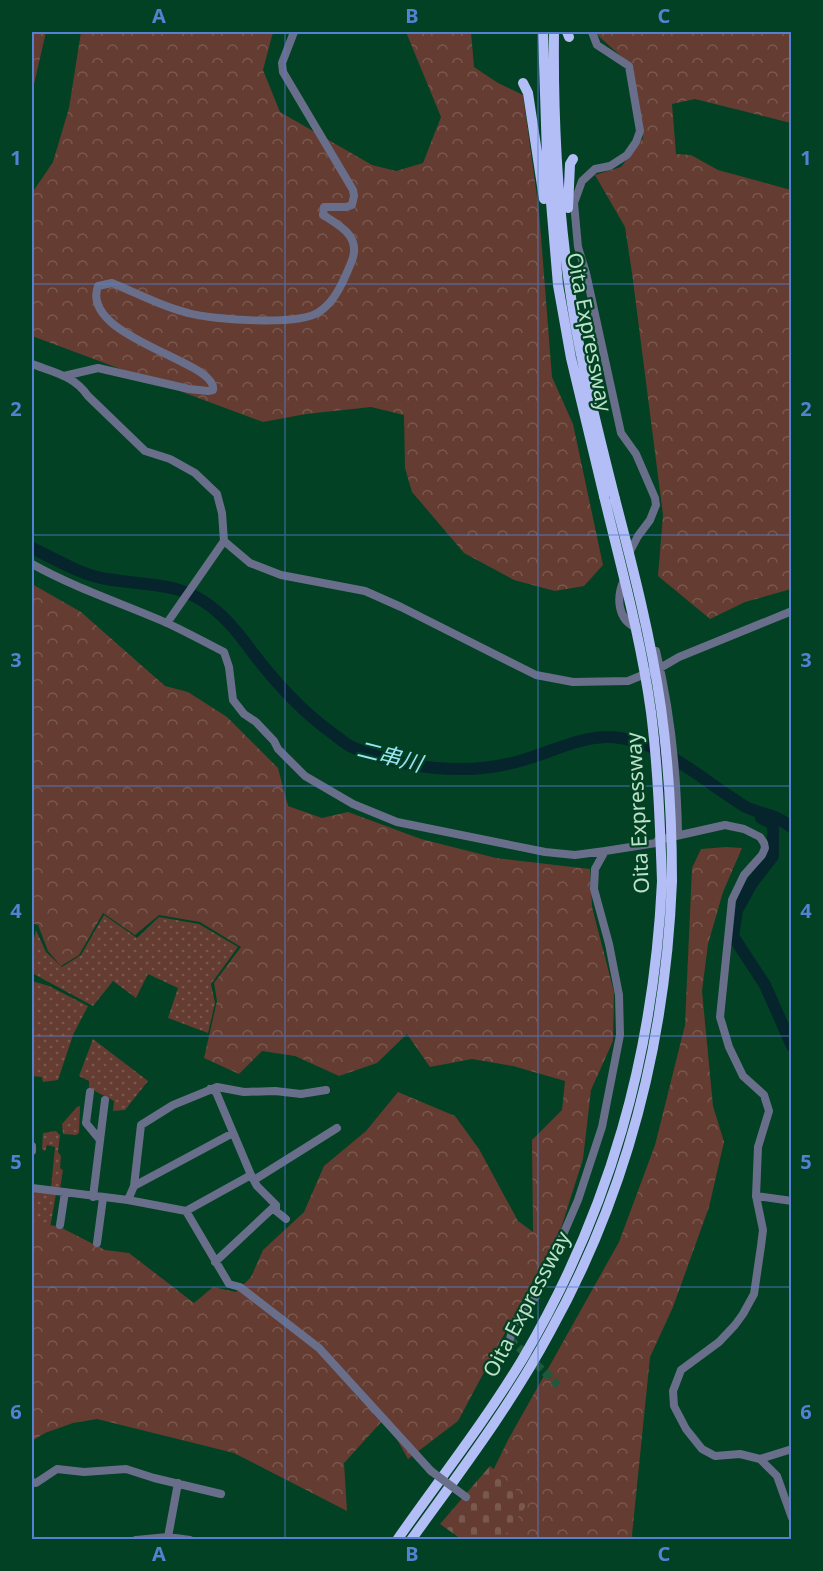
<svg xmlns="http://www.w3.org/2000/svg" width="823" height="1571" font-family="'Noto Sans','Noto Sans JP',sans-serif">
	<defs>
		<pattern id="grass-dots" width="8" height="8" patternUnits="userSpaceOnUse" patternTransform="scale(1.5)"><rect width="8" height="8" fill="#653c31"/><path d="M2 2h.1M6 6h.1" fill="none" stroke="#79584e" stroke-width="1.8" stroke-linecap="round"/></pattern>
		<pattern id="forest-crowns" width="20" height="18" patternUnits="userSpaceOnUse" patternTransform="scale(1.5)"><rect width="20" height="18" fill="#653c31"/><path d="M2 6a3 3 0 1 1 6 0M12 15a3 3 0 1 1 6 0" fill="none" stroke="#79584e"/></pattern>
		<pattern id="cemetery-stones" width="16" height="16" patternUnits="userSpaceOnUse" patternTransform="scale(1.5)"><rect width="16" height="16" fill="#653c31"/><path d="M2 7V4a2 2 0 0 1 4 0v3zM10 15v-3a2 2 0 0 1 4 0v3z" fill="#79584e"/></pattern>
	</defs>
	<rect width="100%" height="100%" fill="#024123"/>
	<path fill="url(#grass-dots)" d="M104 915 137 938 159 917 199 924 238 947 211 984 215 1003 208 1033 168 1018 178 988 148 974 136 998 113 981 93 1006 32 973V946L36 930 46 952 62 967 81 955Z
		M32 981 49 986 88 1006 73 1035 58 1080 43 1082 42 1077 32 1076Z
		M93 1039 148 1081 125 1110 113 1111 114 1101 89 1088V1081L79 1076Z
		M80 1106 79 1133 76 1135 63 1134 62 1124 77 1107Z
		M56 1131 60 1135 58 1152 61 1156 60 1168 63 1170 60 1189 51 1188 55 1147 47 1145 45 1151 42 1149 43 1133Z
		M32 1191 56 1194 50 1228 32 1225Z"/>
	<path fill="url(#forest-crowns)" d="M32 32H46L32 93Z
		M81 32H273L263 70 280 112 372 165 396 171 423 163 441 117 406 32H471L474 67 498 83 523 95 539 211 552 377 573 424 603 565 584 586 555 591 514 580 464 553 412 492 405 468 404 415 371 407 306 414 263 422 32 336V190H34L53 162 69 108Z
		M594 32H791V123L695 99 672 104 676 154 691 155 718 170 791 190V589L745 602 710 619 658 576 663 515 632 273 625 227 595 175 621 167 643 138 633 67Z
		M32 584 81 612 165 686 188 692 227 717 278 768 288 806 322 818 348 812 421 839 496 858 590 869 592 907 614 992 613 1041 591 1090 583 1159 561 1228 458 1421 408 1459 385 1418 344 1463 347 1511 234 1453 97 1419 73 1423 45 1433 32 1441V1224L58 1226 105 1250 129 1253 194 1303 213 1287 236 1292 251 1277 263 1250 304 1212 324 1166 366 1131 398 1092 455 1116 479 1149 518 1221 533 1232 532 1140 562 1110 565 1081 513 1066 472 1059 430 1067 407 1034 377 1063 339 1076 295 1056 262 1051 239 1074 204 1058 217 1001 214 983 241 947 200 922 159 915 135 935 103 913 79 955 61 966 48 951 38 925 32 923Z
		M726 847 742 848 723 892 708 944 702 991 713 1106 724 1142 709 1207 673 1307 650 1357 632 1535 633 1539 459 1540 508 1440 619 1242 655 1145 685 1025 692 868 701 849Z"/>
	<path fill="url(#cemetery-stones)" d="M490 1466 529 1502 502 1539H461L440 1524Z"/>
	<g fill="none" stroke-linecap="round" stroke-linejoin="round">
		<path stroke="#05242b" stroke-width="12" d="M32 548C55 559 81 575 107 579 139 585 174 582 203 601 223 614 236 630 250 649 274 681 300 710 332 733 339 738 346 745 354 748 363 752 372 754 380 757 426 771 477 774 523 760 551 752 577 738 606 737 658 736 704 782 746 807 754 811 763 813 772 816 779 818 785 823 792 827
			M761 818 773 824V856L752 883 737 910 733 936 765 985 792 1046"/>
		<path stroke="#1e593c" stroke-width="8" stroke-dasharray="8 4" stroke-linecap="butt" d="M510 1339 558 1385"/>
		<path stroke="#696f8b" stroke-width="8" d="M592 32 597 45 629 66 640 131 636 142 627 155 610 166 595 169 582 181 574 203 578 247 586 273 621 433 636 454 655 498 656 505 650 520 638 536 629 553
			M32 364C53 372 75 376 88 396L145 451 170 459 195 473 217 494 222 513 224 541 167 623
			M64 376 98 368 189 389 208 391 213 390C219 361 79 338 98 286L112 283C137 293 162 307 188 313 213 320 299 326 319 312 335 302 344 280 351 263 362 237 342 227 323 215L324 207H346L352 205 354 196 353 190 283 72 282 63 294 32
			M224 541 250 563 281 575 365 591 401 607 536 675 573 682 628 681 660 668 679 657 792 611
			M32 564C75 588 121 603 167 623 186 632 205 642 224 652L229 667 233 700 244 714 256 722 274 741 278 749 305 776 353 804 397 822 545 852 575 855 605 851
			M624 580C616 597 617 620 637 628
			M656 651C671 712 677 772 678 834
			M210 1089 216 1092 251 1175 257 1186 276 1205V1211L286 1219
			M90 1092 86 1123 100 1140
			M32 1146V1151
			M254 1180 337 1128
			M134 1186 233 1133
			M32 1188 128 1200 186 1211 251 1175
			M756 1196 792 1201
			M93 1197 105 1100
			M128 1200 134 1186 141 1125 173 1105 217 1087 244 1092 275 1091 301 1094 326 1090
			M186 1211 229 1284 240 1287 319 1348 431 1471
			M60 1225 65 1192
			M97 1243 103 1198
			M215 1262 276 1205
			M510 1339 513 1325 537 1295 578 1200 602 1127 620 1035 619 995 609 944 594 889 595 869 605 851 656 843 658 840 725 825 744 829 760 837 764 843 765 848 762 855 744 875 732 900 720 1017 729 1047 743 1076 764 1095 769 1111 758 1147 756 1196 763 1230 761 1246 754 1294 743 1314 735 1325 719 1342 681 1370 673 1391 674 1406 686 1429 702 1449 715 1456 740 1454 760 1459 777 1476 792 1518
			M760 1459 792 1449
			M32 1482 36 1483 57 1469 84 1472 126 1469 154 1478 221 1494
			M168 1537 178 1483
			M136 1540 168 1537 190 1540"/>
		<path stroke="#b2bef5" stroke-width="10" d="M543 32 547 155 558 285 571 358 604 496
			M554 32C553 122 558 214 572 304 582 370 599 435 615 499
			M567 32 569 37
			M523 83 528 93 544 199
			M568 208 570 164 573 159
			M397 1540C439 1480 484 1423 522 1360 610 1211 654 1054 662 881
			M411 1540C460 1472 511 1405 550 1332 627 1193 666 1039 672 881"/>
		<path stroke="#696f8b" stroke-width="8" d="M431 1471 466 1497"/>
		<path stroke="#b2bef5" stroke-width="10" d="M604 496C621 567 641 639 651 712 658 768 660 825 662 881
			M615 499C633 568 651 638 661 708 669 766 672 823 672 881"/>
	</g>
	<path fill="none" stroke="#5581d3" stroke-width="1.5" stroke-opacity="0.55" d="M285 32V1540M538 32V1540M32 284H792M32 535H792M32 786H792M32 1036H792M32 1287H792"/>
	<g text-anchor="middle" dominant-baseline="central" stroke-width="4.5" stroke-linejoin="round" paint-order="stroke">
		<g font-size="21" fill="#bde1c9" stroke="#024123">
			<text transform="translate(590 332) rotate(79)">Oita Expressway</text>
			<text transform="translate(637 813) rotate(-93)">Oita Expressway</text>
			<text transform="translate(526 1304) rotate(-62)">Oita Expressway</text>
		</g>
		<g font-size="22" font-style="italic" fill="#9ce3f5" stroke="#024123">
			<text transform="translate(390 755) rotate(14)">二串川</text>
		</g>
	</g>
	<rect width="823" height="1571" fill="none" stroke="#024123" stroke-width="66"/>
	<rect x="33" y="33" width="757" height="1505" fill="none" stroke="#5581d3" stroke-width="2"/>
	<g font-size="20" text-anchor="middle" font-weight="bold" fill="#5581d3">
		<text x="159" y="23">A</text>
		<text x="412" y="23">B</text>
		<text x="664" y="23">C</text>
		<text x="16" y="165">1</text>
		<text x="806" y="165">1</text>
		<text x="16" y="416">2</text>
		<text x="806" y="416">2</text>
		<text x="16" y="667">3</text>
		<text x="806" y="667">3</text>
		<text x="16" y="918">4</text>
		<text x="806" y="918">4</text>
		<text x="16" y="1169">5</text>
		<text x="806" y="1169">5</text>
		<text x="16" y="1419">6</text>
		<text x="806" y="1419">6</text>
		<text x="159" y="1561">A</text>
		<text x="412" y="1561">B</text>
		<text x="664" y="1561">C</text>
	</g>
</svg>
